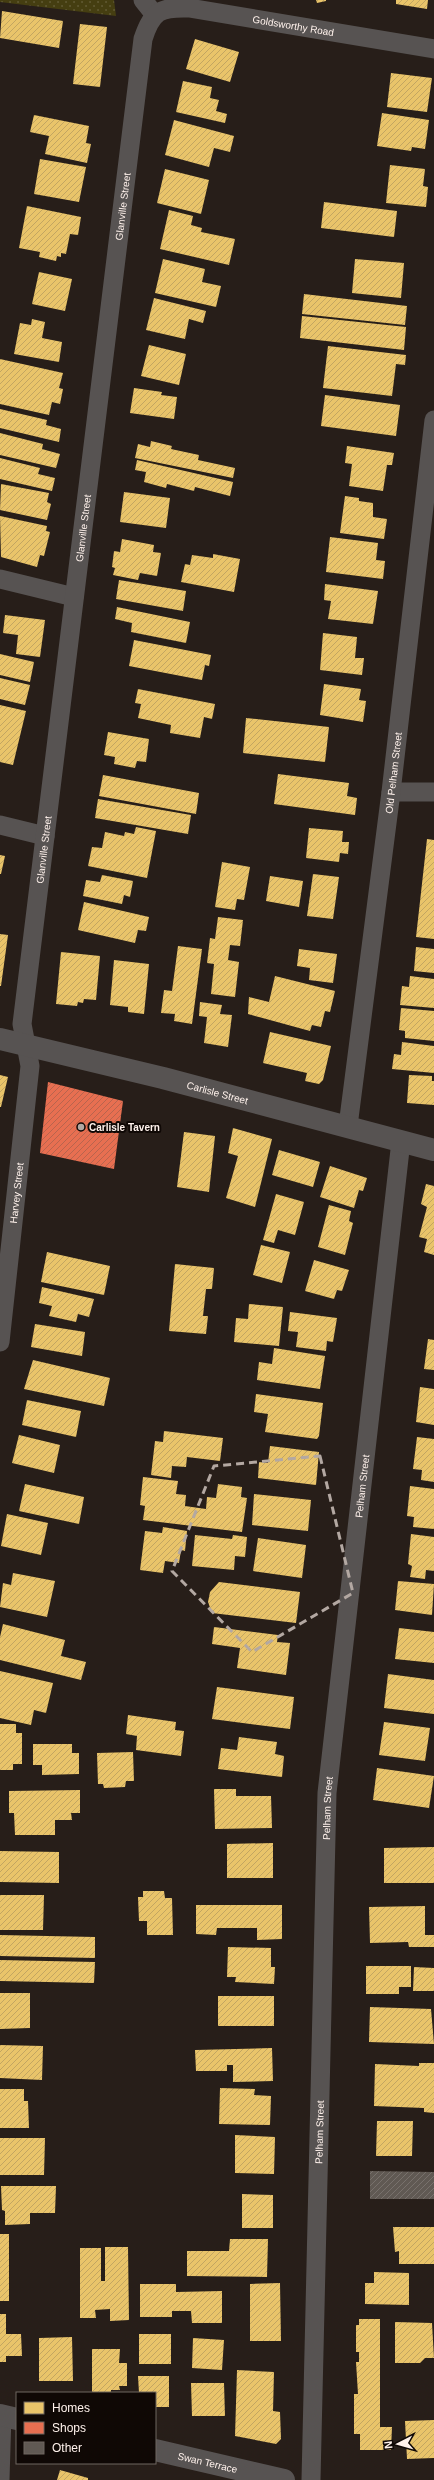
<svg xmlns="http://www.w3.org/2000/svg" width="434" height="2480" font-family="Helvetica,sans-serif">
	<defs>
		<pattern id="grass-dots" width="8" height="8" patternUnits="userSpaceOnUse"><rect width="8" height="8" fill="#453e11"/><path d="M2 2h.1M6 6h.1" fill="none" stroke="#615a34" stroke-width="1.8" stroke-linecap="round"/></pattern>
		<pattern id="homes-hatch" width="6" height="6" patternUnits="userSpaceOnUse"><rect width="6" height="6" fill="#e9c46a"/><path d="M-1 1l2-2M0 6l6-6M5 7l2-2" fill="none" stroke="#c2a561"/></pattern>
		<pattern id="shops-hatch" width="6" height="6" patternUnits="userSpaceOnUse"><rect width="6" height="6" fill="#e76f51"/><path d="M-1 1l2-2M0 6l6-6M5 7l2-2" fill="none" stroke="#b8644e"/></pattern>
		<pattern id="building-hatch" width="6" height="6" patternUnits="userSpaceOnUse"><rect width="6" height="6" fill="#605953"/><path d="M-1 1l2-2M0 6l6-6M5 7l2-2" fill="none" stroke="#78716c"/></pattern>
	</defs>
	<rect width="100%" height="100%" fill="#271e19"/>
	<path fill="url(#grass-dots)" d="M0 0H114L116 16 0 2Z"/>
	<path fill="url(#homes-hatch)" d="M316 0H326V1L317 3Z
		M396 0H428L427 9 396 4Z
		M2 11 63 21 59 48 0 38Z
		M80 24 107 27 100 87 73 84Z
		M195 39 239 52 230 82 186 69Z
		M391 73 432 78 427 112 387 107Z
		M183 81 212 87 210 98 219 100 216 111 227 114 225 123 176 112Z
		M382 113 429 120 425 149 412 147 411 151 377 146Z
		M34 115 89 126 86 143 91 144 87 163 45 154 49 136 30 132Z
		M174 120 234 136 230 152 214 148 209 167 165 155Z
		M40 159 86 167 79 202 34 194Z
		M390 165 425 169 423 186 428 187 426 207 386 203Z
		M165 169 209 180 201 214 157 203Z
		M324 202 397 211 394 237 321 228Z
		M27 206 81 217 78 235 70 234 66 254 61 253V257L57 256 56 261 39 257 40 252 19 248Z
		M169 210 193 216 191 225 202 228 201 232 235 239 229 265 160 249Z
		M163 259 205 269 202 282 221 286 216 307 155 293Z
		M355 259 404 263 401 298 352 293Z
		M39 272 72 279 65 311 32 304Z
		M304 294 407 306 405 325 302 314Z
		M154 298 206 311 203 323 189 319 185 339 146 330Z
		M302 316 406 327 404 350 300 338Z
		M32 319 45 322 42 338 62 342 59 362 14 354 20 323 31 325Z
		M149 345 186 354 179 385 141 376Z
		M328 346 406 355 405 365 396 364 392 396 323 388Z
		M0 359 63 373 59 388 63 389 60 404 52 402 49 415 0 404Z
		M134 388 162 392 161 395 177 397 174 419 130 413Z
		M325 395 400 405 396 436 321 426Z
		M0 409 47 420 46 425 61 429 59 442 0 428Z
		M0 433 43 444 42 449 60 454 56 468 0 455Z
		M151 441 172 446 171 449 199 455 198 460 235 468 233 478 135 458 138 444 150 447Z
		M347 446 394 453 392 465H387L383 491 349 486 352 464 345 463Z
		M0 458 40 468 38 474 55 478 52 491 0 479Z
		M137 460 233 482 230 496 195 487 194 491 167 484 166 488 144 482 146 472 135 470Z
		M1 484 49 493 47 502 51 504 47 520 0 510Z
		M124 492 170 498 166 528 120 522Z
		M345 496 359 498V501L373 503V517L387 519 384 539 340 533Z
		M0 516 47 526 46 531 50 532 44 556 40 555 37 567 1 557Z
		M330 537 378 543 376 560 385 561 383 579 326 572Z
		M122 539 154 545 153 552 161 553 157 576 140 573 138 580 113 575 115 568 112 567 114 551 120 552Z
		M213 554 240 559 234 592 181 582 185 564 190 565 192 555 213 558Z
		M119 580 186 591 183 611 116 599Z
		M325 584 378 591 373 624 328 619 331 601 324 600Z
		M117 607 190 622 186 643 131 632 132 623 115 619Z
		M5 615 45 620 40 657 16 654 18 635 3 633Z
		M323 633 357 637 355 658H364L362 675 320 670Z
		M134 640 211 655 209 666 205 665 202 680 129 666Z
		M0 654 34 662 30 682 0 675Z
		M0 678 30 685 25 705 0 699Z
		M324 684 361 689 359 700 366 701 363 722 320 715Z
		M138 689 215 704 212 719 204 717 200 738 170 733 171 725 138 718 141 704 135 703Z
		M0 705 26 711 13 765 0 762Z
		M246 718 329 727 325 762 243 753Z
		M108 732 149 739 146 762 137 761 135 768 114 764 115 757 104 755Z
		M278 774 349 783 347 796 357 798 355 815 274 804Z
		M103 775 199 793 196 814 99 796Z
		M98 799 191 815 188 834 95 818Z
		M136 827 156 831 147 878 88 866 92 847 102 848 105 832 124 836 125 832 134 834Z
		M309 828 343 831 342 842H349L348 854 340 853 339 862 306 858Z
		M427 839 434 840V939L416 937Z
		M0 855 5 856 1 874H0Z
		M222 862 250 867 244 900 237 899 235 910 215 907Z
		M313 874 339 877 333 919 307 916Z
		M102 875 133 881 130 897 124 895 122 904 83 896 86 880 100 882Z
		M270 876 303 881 299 907 266 901Z
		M84 902 149 917 146 931 138 930 135 943 78 930Z
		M218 917 243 920 240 946 230 945 229 953 228 960 239 962 235 997 211 994 214 964 207 963 210 938 215 939Z
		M0 934 8 935 1 986H0Z
		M178 946 202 949 192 1024 174 1021 175 1014 161 1013 164 990 172 991Z
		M416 947 434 949V973L414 971Z
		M299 949 337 954 333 983 309 980 310 968 297 966Z
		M61 952 100 956 96 1000 84 999 83 1003 78 1002 77 1006 56 1004Z
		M114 960 149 964 144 1014 128 1012V1007L110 1005Z
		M275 976 335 991 330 1012 325 1011 321 1027 312 1025 310 1031 248 1014 249 997 269 1002Z
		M410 976 434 979V1008L400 1005 402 986 409 987Z
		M200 1002 222 1005 220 1014 232 1015 228 1047 204 1043 207 1017 199 1016Z
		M401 1008 434 1011V1041L405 1038V1031L399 1030Z
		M270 1032 331 1046 323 1080 319 1084 305 1081 307 1073 263 1063Z
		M402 1042 434 1046V1073L392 1069 394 1054 401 1055Z
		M0 1075 8 1077 1 1107H0Z
		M409 1075 432 1076V1081H434V1105L407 1103Z
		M233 1128 272 1139 255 1207 226 1198 238 1156 228 1153Z
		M184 1132 215 1136 209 1192 177 1187Z
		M279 1150 320 1162 313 1187 272 1175Z
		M330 1166 367 1178 363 1191 359 1190 354 1208 320 1197Z
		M426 1184 434 1186V1255L424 1252 427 1239 419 1237 427 1207 421 1204Z
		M276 1194 304 1202 295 1235 278 1230 274 1243 263 1240Z
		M329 1205 351 1211 349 1221 353 1223 345 1255 318 1247Z
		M261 1245 290 1252 282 1283 253 1275Z
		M47 1252 110 1266 104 1295 41 1282Z
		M314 1260 349 1270 342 1291 337 1290 334 1299 305 1291Z
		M175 1264 214 1268 212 1289H206L203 1316H208L206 1334 169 1331Z
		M42 1287 94 1299 89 1317 78 1314 76 1322 49 1316 52 1306 39 1303Z
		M249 1304 283 1307 279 1346 234 1342 236 1318 248 1319Z
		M290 1312 337 1318 333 1342 327 1341 326 1351 296 1347 298 1332 288 1331Z
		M35 1324 85 1332 82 1356 31 1347Z
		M428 1339 434 1340V1370L424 1369Z
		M274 1348 325 1356 320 1389 257 1380 259 1362 272 1364Z
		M33 1360 110 1378 104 1406 24 1389Z
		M420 1387 434 1389V1425L416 1422Z
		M256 1394 323 1403 319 1436 317 1439 265 1432 268 1414 254 1412Z
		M27 1400 81 1411 76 1437 22 1425Z
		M164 1431 223 1438 220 1461 187 1457 186 1467 172 1466 171 1478 151 1475 155 1441 163 1442Z
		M19 1435 60 1445 54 1473 12 1463Z
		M417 1437 434 1439V1482L421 1480 422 1470 413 1469Z
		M270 1446 319 1452 316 1485 258 1478 259 1462 268 1463Z
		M143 1477 178 1481 176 1494 186 1495 185 1506 206 1509 207 1497 216 1498 218 1484 242 1487 241 1497 247 1498 242 1532 143 1520 145 1506 140 1505Z
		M25 1484 84 1497 79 1524 19 1511Z
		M410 1486 434 1489V1529L413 1527 414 1517 407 1516Z
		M254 1494 311 1500 308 1531 252 1525Z
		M7 1514 48 1523 41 1555 1 1546Z
		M163 1527 187 1531 185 1551 181 1550 179 1563 165 1561 163 1573 140 1570 145 1531 162 1533Z
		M411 1534 434 1537V1571L426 1570 425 1579 410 1577 412 1566 408 1564Z
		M195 1535 232 1539 233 1535 247 1537 245 1557 235 1556 234 1570 192 1566Z
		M258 1538 306 1545 302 1578 253 1571Z
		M13 1573 55 1581 47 1617 0 1607 3 1583 11 1585Z
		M398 1581 434 1584 432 1615 395 1610Z
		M219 1582 300 1592 296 1623 212 1613 208 1602 210 1592Z
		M3 1624 65 1640 61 1656 86 1662 81 1680 0 1660V1637Z
		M214 1627 278 1635 277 1642 290 1643 286 1675 237 1668 240 1648 212 1644Z
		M399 1628 434 1632V1663L395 1659Z
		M0 1671 53 1683 46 1713 34 1710 31 1725 0 1718Z
		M388 1674 434 1680V1714L384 1708Z
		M217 1687 294 1697 290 1729 212 1719Z
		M128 1715 176 1722 175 1730 184 1731 181 1756 136 1750 137 1736 126 1734Z
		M384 1722 430 1728 425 1761 379 1755Z
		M0 1724H16V1733H22V1764H13V1770H0Z
		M239 1737 277 1742 275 1754 284 1756 282 1777 218 1769 221 1748 237 1750Z
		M33 1744H72V1753H79V1774L42 1775V1765H33Z
		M133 1752 134 1781H126L125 1787 104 1788 103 1784H98L97 1753Z
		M377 1768 434 1776 429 1808 373 1800Z
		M214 1789H236V1796H271L272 1828 215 1829Z
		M80 1790V1813H71L72 1820H55V1835H15L14 1813H9V1791Z
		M273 1843V1878H227V1844Z
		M434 1847V1883H384V1848Z
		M0 1851 59 1852V1883L0 1882Z
		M143 1891H164L165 1898H172L173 1935H147V1921H139L138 1897H143Z
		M0 1895H44L43 1930H0Z
		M196 1905H282V1939L257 1940V1928H217L216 1935 196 1934Z
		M425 1906V1935H434V1947H409L408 1942 370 1943 369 1907Z
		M0 1935 95 1937V1958L0 1956Z
		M228 1947 271 1948V1967H275L274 1984 235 1982 236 1977H227Z
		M0 1960 95 1962 94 1983 0 1981Z
		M366 1966H411V1987H399V1994H366Z
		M414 1967 434 1968V1991H413Z
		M0 1993H30V2028L0 2029Z
		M218 1996H274V2026H218Z
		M370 2007 431 2009 434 2044 369 2042Z
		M0 2045 43 2046 42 2080 0 2078Z
		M272 2048 273 2081 233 2082V2065H227V2071H196L195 2050Z
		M419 2063H434V2113L424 2112V2108L374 2106 375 2064 419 2066Z
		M220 2088 255 2089 254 2095 271 2096 270 2125 219 2124Z
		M0 2089H24V2101H28L29 2128H0Z
		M377 2121H413L412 2156H376Z
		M235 2135 275 2137 274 2174 235 2173Z
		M0 2138H45L44 2175H0Z
		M1 2186H56L55 2213H30V2224L5 2225V2211L2 2210Z
		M242 2194 273 2195V2228H242Z
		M393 2227H434V2264H399V2251L395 2252Z
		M0 2234H9V2301H0Z
		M230 2239H268L267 2277 187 2276V2251H229Z
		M105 2247H128L129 2320 110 2321V2309L95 2310 96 2318H80V2248H101V2281H105Z
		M374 2272 409 2273V2305L365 2304V2283H374Z
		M280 2283 281 2341H250V2284Z
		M140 2284H176V2292L222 2291V2323H192L191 2311H172V2317H140Z
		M0 2314H6V2334H21L22 2356H6V2362H0Z
		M359 2319H380V2427H392L391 2450H360V2434H354V2394H358L356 2362H359V2352H356V2325H359Z
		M395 2322 432 2323 434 2358H425L420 2363H395Z
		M139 2334H171V2364H139Z
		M72 2337 73 2381H39V2338Z
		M193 2338 224 2340 222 2370 192 2368Z
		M92 2349H120L119 2363H127V2386H119L120 2390H111V2393H92Z
		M237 2370 274 2372 273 2411 280 2412 281 2439 276 2444 235 2436Z
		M138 2376H169V2407H155V2393H139Z
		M191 2383H224L225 2416H192Z
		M434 2420V2458L407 2459 405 2421Z
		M60 2470 88 2478V2480H57Z"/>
	<path fill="url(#shops-hatch)" d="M48 1082 123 1101 114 1169 40 1153Z"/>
	<path fill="url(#building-hatch)" d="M370 2171 434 2172V2199H370Z"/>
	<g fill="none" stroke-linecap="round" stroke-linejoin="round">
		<g stroke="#575352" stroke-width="19">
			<path d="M143 0 155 15"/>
			<path d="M0 579 74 597"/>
			<path d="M391 792H434"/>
			<path d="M0 825 45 836"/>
			<path id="s1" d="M348 1126 391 792 434 420"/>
			<path id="s2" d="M0 1342 30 1066 22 1024 143 39C152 11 160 7 189 8L434 49"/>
			<path d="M0 2480 2 2415"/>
			<path id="s3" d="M311 2480 327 1793 401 1141"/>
		</g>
		<g stroke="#575352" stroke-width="22">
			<path id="s4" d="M0 1039 163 1078 434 1150"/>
			<path d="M0 2415 17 2419"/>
			<path id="s5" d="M155 2450 284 2480"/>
		</g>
	</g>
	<path fill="none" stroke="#b3a8a2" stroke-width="3" stroke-dasharray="8 5" stroke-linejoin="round" d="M320 1456 353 1593 252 1652 172 1571 214 1466Z"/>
	<circle fill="#b3a8a2" stroke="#0f0805" stroke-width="1.5" cx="81" cy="1127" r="4"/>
	<g text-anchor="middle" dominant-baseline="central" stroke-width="4" stroke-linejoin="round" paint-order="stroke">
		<g font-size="10" fill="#fff2ec" stroke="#0f0805">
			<text stroke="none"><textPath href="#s2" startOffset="1481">Goldsworthy Road</textPath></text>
			<text stroke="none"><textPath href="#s2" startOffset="1144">Glanville Street</textPath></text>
			<text stroke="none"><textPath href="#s2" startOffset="820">Glanville Street</textPath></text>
			<text stroke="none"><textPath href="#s1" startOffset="356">Old Pelham Street</textPath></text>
			<text stroke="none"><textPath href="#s2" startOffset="496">Glanville Street</textPath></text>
			<text stroke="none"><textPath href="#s4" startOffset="224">Carlisle Street</textPath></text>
			<text stroke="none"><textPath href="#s2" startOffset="150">Harvey Street</textPath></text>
			<text stroke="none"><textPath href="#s3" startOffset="996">Pelham Street</textPath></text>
			<text stroke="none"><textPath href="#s3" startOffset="672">Pelham Street</textPath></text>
			<text stroke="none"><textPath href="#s3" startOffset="348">Pelham Street</textPath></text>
			<text stroke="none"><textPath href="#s5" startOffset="54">Swan Terrace</textPath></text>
		</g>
		<g font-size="10" font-weight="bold" fill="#fff2ec" stroke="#0f0805" text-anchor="start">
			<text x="89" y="1127">Carlisle Tavern</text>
		</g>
	</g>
	<rect x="16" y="2392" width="140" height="72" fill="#0f0805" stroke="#6f6661"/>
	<rect x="24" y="2402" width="20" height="12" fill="#e9c46a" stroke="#6f6661"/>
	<text x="52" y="2412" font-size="12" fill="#fff2ec">Homes</text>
	<rect x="24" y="2422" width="20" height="12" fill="#e76f51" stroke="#6f6661"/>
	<text x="52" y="2432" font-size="12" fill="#fff2ec">Shops</text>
	<rect x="24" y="2442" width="20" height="12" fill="#605953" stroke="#6f6661"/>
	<text x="52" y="2452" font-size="12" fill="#fff2ec">Other</text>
	<g transform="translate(398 2444) rotate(264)" stroke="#0f0805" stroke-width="3" paint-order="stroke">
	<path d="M0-3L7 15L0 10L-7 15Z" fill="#fff2ec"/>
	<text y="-6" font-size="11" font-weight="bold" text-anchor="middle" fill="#fff2ec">N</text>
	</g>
</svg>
